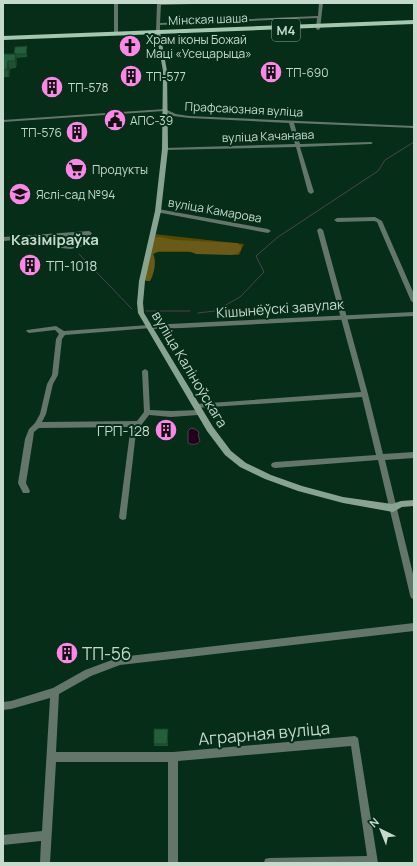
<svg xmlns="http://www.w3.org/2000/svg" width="417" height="866" font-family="Manrope,sans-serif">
	<rect width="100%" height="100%" fill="#052d17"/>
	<path fill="#584800" d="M154 234 244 244 239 255 187 252H149Z"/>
	<path fill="#6a5a18" d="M159 237 176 240 237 243 241 246V250L237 254 231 255 196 254 189 251H160L153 254C157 260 154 275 150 281H146L144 279 154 238Z"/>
	<path fill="#21001c" stroke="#524151" d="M191 428 195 429 199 432 198 435 200 441C197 445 192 445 188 443V431Z"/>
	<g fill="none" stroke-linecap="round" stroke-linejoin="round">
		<path stroke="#524151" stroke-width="1" d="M79 254 132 309
			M146 311H190
			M198 313 215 311 240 297 264 272 256 256 278 237 378 171 385 160 414 142"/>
		<path fill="#647569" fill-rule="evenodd" d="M114 3H118V34L116 35 114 34Z
			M157 3H193L191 4 161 5 160 23 318 16 319 3H323L320 29 318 30 316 29 317 18 160 25V32L158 33 156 32Z
			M165 109 176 114 189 116 414 126V128L294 123 300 144 371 142 373 143 371 144 300 147 314 192 311 194 308 192 296 147 165 150 163 149 165 148 295 144 289 123 189 118 173 116 164 111 3 122V120Z
			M158 209 268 229 271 231 268 233 156 212 155 211Z
			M375 217 382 221 414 294V303L411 301 377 222 374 221 337 222 334 220 337 218Z
			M320 228 323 230 368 394 383 454 414 452V458L385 460 414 578V599L411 598 410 595 378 460 275 468 272 467 271 465 272 463 275 462 376 455 362 397 196 408 193 406 196 404 361 392 317 230Z
			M89 231 92 233 83 246 71 249 61 248 50 244 42 238 3 241V237ZM85 235 79 244C67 248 58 245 48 238Z
			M149 325 152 327 151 328 65 335 62 339 58 375 53 384 46 414 42 422 137 421 144 412 142 371 145 369 148 371 150 410 171 411 200 410 201 412 200 414 198 415 171 417 149 415 136 432 126 519 123 520 120 519 119 517 130 432 133 427 39 428 34 432 33 439 26 483 30 491 29 493H23L18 483 25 439 29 429 35 423 40 414 47 384 52 375 56 339 59 334 55 330 29 333 26 331 27 330 56 326 64 331Z
			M414 623V631L120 665 91 676 59 694 56 752H173L355 736 358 738 378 863H264L265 859 269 858 367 856 351 746 178 761V863H168V762H56L50 863H40L41 841 3 845V835L42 831 50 698 11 709 3 710V702L11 701 53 688 85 670 120 657Z"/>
		<path fill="#647569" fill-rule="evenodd" d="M414 312V316L182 328 149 329 145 327 149 325Z"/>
		<path fill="#88a390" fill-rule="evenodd" d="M158 31 160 32 167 71 168 149 161 211 145 281 143 303 144 313 213 427 231 451 246 463 271 475 302 486 343 497 392 504 401 501 414 500V506L402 507 393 512 343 503 298 491 265 479 240 467 225 455 207 431 138 313 137 303 139 281 155 211 162 149 163 71 156 32Z"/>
		<path fill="#a4c7ae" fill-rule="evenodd" d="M414 20V24L3 40V36Z"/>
	</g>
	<path fill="#1f5234" d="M27 46V57L16 58 17 61 16 68 10 69 9 77H3V54H14Z
		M80 163 81 173 70 174V172Z
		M69 649V656H65V655Z
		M168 729V746H154V744Z"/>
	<path fill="#19422a" d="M16 54 17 61 16 68 15 61Z
		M8 61 10 69 9 77 7 69Z"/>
	<path fill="#245f3c" stroke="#19422a" d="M27 46 26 54H14L15 47Z
		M3 54H16L15 61H8L7 69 3 70Z
		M70 162 80 163 81 171 70 172Z
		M64 649H69V654L65 655Z
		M154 729H168L167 744H154Z"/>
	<defs>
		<g id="church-disc" transform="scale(1.15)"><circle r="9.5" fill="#fb87e6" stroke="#052d17"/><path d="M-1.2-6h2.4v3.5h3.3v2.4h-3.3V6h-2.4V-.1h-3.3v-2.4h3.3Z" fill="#111"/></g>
		<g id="building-disc" transform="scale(1.15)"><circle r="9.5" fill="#fb87e6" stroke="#052d17"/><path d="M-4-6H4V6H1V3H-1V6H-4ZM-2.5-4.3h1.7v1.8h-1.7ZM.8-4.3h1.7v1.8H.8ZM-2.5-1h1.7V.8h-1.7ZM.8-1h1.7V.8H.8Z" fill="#111"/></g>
		<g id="civic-disc" transform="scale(1.15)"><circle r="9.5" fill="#fb87e6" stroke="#052d17"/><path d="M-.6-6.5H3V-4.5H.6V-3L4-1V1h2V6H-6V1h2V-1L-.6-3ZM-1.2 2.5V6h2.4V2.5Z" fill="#111"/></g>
		<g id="supermarket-disc" transform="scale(1.15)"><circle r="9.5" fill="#fb87e6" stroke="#052d17"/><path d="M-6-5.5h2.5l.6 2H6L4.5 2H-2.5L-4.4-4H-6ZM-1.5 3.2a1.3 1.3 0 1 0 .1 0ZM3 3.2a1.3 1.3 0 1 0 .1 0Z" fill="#111"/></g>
		<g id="school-disc" transform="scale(1.15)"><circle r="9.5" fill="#fb87e6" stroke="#052d17"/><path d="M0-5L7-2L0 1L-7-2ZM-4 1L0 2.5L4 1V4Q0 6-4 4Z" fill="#111"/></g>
	</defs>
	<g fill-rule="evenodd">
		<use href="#church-disc" x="130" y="46"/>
		<use href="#building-disc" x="271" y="72"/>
		<use href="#building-disc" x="131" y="76"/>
		<use href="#building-disc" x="52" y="87"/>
		<use href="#civic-disc" x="115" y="120"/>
		<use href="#building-disc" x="77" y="132"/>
		<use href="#supermarket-disc" x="76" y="169"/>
		<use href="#school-disc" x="20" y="194"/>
		<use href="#building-disc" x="30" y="265"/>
		<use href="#building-disc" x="166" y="430"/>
		<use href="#building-disc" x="67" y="653"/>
	</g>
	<g text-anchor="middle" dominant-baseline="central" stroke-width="4" stroke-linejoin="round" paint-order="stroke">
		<g font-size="12" fill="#c6dacc" stroke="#052d17">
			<text transform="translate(208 19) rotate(-2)">Мінская шаша</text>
			<text transform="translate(244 109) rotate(3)">Прафсаюзная вуліца</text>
			<text transform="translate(268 136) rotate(-2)">вуліца Качанава</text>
			<text transform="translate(215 210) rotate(10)">вуліца Камарова</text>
		</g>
		<g font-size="12" fill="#c6dacc" stroke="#052d17" text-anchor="start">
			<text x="146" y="39">Храм іконы Божай<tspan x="146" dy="14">Маці «Усецарыца»</tspan></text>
			<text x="286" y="72">ТП-690</text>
			<text x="146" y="76">ТП-577</text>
			<text x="68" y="87">ТП-578</text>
			<text x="130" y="120">АПС-39</text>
			<text x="62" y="132" text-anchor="end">ТП-576</text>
			<text x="92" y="169">Продукты</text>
			<text x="36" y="194">Яслі-сад №94</text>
		</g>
		<rect fill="#052d17" stroke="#8ca696" stroke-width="1" x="272" y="19" width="28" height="22" rx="3"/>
		<g font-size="13" font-weight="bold" fill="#c6dacc">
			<text x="286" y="30">М4</text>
		</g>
		<g font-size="14" fill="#c6dacc" stroke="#052d17" text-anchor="start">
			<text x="46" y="265">ТП-1018</text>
			<text x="150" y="430" text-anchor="end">ГРП-128</text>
		</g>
		<g font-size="14" fill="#c6dacc" stroke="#052d17">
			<text transform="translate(280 308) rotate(-4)">Кішынёўскі завулак</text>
			<text transform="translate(190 369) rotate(59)">вуліца Каліноўскага</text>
		</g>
		<g font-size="15" font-weight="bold" fill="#c6dacc" stroke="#052d17">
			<text x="55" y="239">Казіміраўка</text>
		</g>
		<g font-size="17" fill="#c6dacc" stroke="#052d17" text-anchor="start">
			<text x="82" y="653">ТП-56</text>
		</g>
		<g font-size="17" fill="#c6dacc" stroke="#052d17">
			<text transform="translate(264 733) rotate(-5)">Аграрная вуліца</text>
		</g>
	</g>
	<rect width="417" height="866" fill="none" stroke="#c6dacc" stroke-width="8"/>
	<g transform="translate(381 830) rotate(317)" stroke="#052d17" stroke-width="3" paint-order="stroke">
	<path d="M0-3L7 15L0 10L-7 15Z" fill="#c6dacc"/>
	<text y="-6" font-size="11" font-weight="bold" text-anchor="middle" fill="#c6dacc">N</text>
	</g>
</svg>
